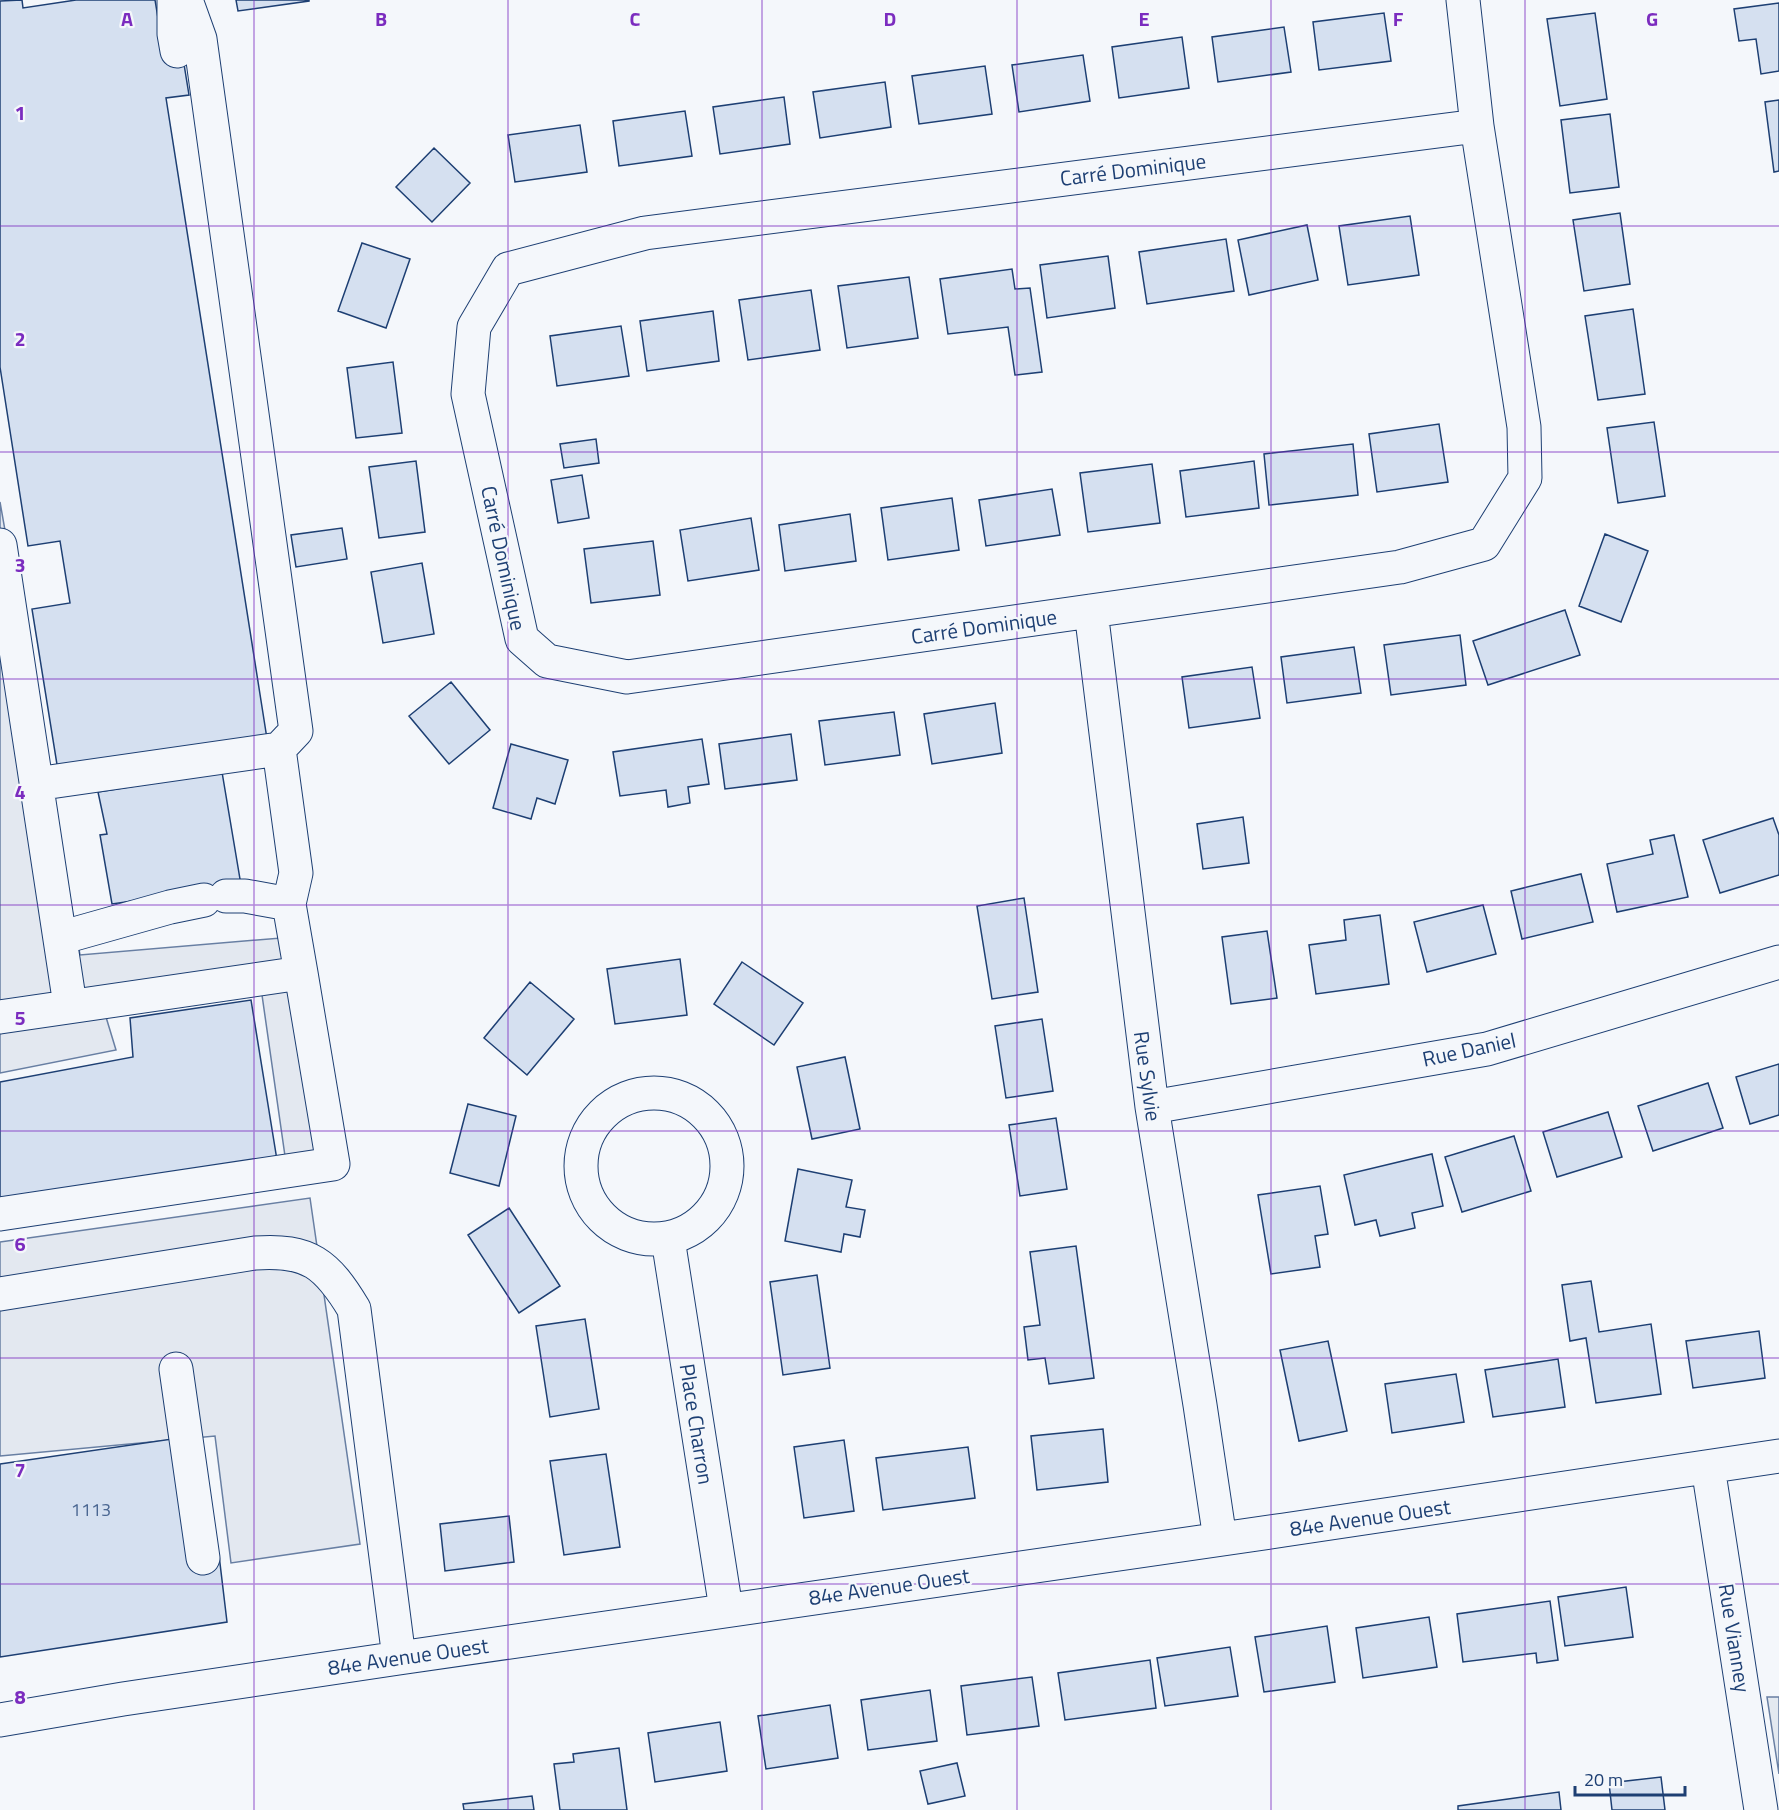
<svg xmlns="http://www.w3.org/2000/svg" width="1779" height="1810" font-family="'Titillium Web',sans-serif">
	<rect width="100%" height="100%" fill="#f4f7fb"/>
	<path fill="#e3e9f0" stroke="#687fa3" stroke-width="1.5" d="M1767 1697H1779V1774Z"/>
	<path fill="#e3e8f0" stroke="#687fa3" stroke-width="1.5" d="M0 502 80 955 281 938 318 1152 286 1163 262 995 106 1017 116 1050 0 1073Z
		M310 1198 360 1544 231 1563 215 1436 0 1456V1242Z"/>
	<path fill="#d5e0f0" stroke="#1d3f73" stroke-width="1.5" d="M22 0 23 8 76 0H155L165 61 183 58 189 95 166 98 268 745 59 777 32 609 70 603 60 541 28 546 0 367V1Z
		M236 0H309V1L238 11Z
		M1779 3V71L1761 74 1756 39 1739 41 1734 9Z
		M1384 13 1391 61 1319 70 1313 22Z
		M1595 13 1607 99 1560 106 1547 19Z
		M1284 27 1291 72 1218 82 1212 37Z
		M1182 37 1189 88 1119 98 1112 47Z
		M1083 55 1090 101 1019 112 1012 65Z
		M985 66 992 114 919 124 912 76Z
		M885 82 891 127 820 138 813 92Z
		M784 97 790 144 720 154 713 107Z
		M1779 100V171L1774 172 1765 102Z
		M685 111 692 156 619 166 613 121Z
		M1610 114 1619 187 1570 193 1561 120Z
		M580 125 587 172 515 182 508 135Z
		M434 148 470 183 432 222 396 187Z
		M1620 213 1630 284 1584 291 1573 220Z
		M1410 216 1419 275 1348 285 1339 226Z
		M1307 225 1318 280 1249 295 1238 240Z
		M1226 239 1234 291 1147 304 1139 252Z
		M362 243 410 259 386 328 338 311Z
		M1108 256 1115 308 1047 318 1040 265Z
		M1012 269 1015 289 1030 288 1042 372 1015 375 1008 327 948 334 940 279Z
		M909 277 918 338 847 348 838 286Z
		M811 290 820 350 748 360 739 300Z
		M1633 309 1645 394 1598 400 1585 316Z
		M713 311 719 361 647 371 640 321Z
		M621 326 629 376 557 386 550 336Z
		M393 362 402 433 356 438 347 368Z
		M1654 422 1665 496 1618 503 1607 428Z
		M1439 424 1448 482 1377 492 1369 434Z
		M596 439 599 463 564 468 560 444Z
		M1353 444 1358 495 1269 505 1264 454Z
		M416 461 425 532 379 538 369 467Z
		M1254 461 1259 508 1186 517 1180 471Z
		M1152 464 1160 523 1088 532 1080 473Z
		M582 475 589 518 558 523 551 480Z
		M1052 489 1060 535 986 546 979 500Z
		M952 498 959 550 888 560 881 508Z
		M850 514 856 561 785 571 779 525Z
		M751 518 759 570 688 581 680 530Z
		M342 528 347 559 296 567 291 535Z
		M1605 534 1648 551 1621 622 1579 606Z
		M653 541 660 595 591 603 584 549Z
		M422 563 434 634 383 643 371 572Z
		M1565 610 1580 655 1488 685 1473 641Z
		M1460 635 1466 685 1391 695 1384 645Z
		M1354 647 1361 693 1287 703 1281 657Z
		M1252 667 1260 718 1189 728 1182 677Z
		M451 682 490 730 449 764 409 716Z
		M995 703 1002 753 932 764 924 714Z
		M894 712 900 755 825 765 819 721Z
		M791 734 797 780 725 789 719 744Z
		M702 739 709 784 688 787 690 803 668 807 666 790 620 796 613 752Z
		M511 744 568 760 555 804 537 798 531 819 493 808Z
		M222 772 241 885 112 904 100 835 107 834 98 792Z
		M1243 817 1249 863 1203 869 1197 824Z
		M1773 818 1779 835V875L1720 893 1703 840Z
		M1674 835 1688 897 1617 912 1607 864 1653 854 1650 840Z
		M1581 874 1593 922 1522 939 1511 891Z
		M1024 898 1038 992 992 999 977 906Z
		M1483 905 1496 954 1427 972 1414 922Z
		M1380 915 1389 984 1316 994 1309 945 1346 940 1344 920Z
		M1267 931 1277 998 1231 1004 1222 937Z
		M680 959 687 1015 615 1024 607 969Z
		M742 962 803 1003 774 1045 714 1004Z
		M530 982 574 1019 527 1075 484 1038Z
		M251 1000 277 1160 0 1203V1082L133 1057 130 1018Z
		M1042 1019 1053 1091 1006 1098 995 1026Z
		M845 1057 860 1129 812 1139 797 1067Z
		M1779 1064V1115L1750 1124 1736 1077Z
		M1708 1083 1723 1128 1653 1151 1638 1106Z
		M468 1104 516 1116 499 1186 450 1173Z
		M1608 1112 1622 1157 1557 1177 1543 1132Z
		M1056 1118 1067 1189 1020 1196 1009 1125Z
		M1514 1136 1531 1191 1462 1212 1445 1157Z
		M1432 1154 1443 1206 1412 1213 1415 1228 1380 1236 1376 1220 1355 1225 1344 1175Z
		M798 1169 852 1180 846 1207 865 1210 860 1237 844 1234 841 1252 785 1241Z
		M1320 1186 1328 1234 1315 1236 1320 1267 1271 1274 1258 1195Z
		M509 1208 560 1286 519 1313 468 1235Z
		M1076 1246 1094 1378 1049 1384 1045 1358 1028 1360 1024 1327 1040 1325 1030 1252Z
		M817 1275 830 1368 783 1375 770 1282Z
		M1591 1281 1599 1332 1651 1324 1661 1394 1596 1403 1586 1338 1570 1341 1562 1285Z
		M585 1319 599 1409 550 1417 536 1326Z
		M1759 1331 1765 1378 1693 1388 1686 1341Z
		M1328 1341 1347 1431 1299 1441 1280 1350Z
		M1558 1359 1565 1407 1493 1417 1485 1370Z
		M1456 1374 1464 1422 1392 1433 1385 1384Z
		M1103 1429 1108 1482 1037 1490 1031 1436Z
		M172 1439 219 1555 227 1622 0 1657V1464Z
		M844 1440 854 1511 804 1518 794 1447Z
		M968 1447 975 1498 883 1510 876 1458Z
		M606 1454 620 1547 564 1555 550 1461Z
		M509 1516 514 1562 445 1571 440 1524Z
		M1626 1587 1633 1637 1565 1646 1558 1597Z
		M1550 1601 1558 1660 1537 1663 1536 1653 1463 1662 1457 1614Z
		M1429 1617 1437 1667 1363 1678 1356 1628Z
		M1327 1626 1335 1682 1264 1692 1255 1637Z
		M1230 1647 1238 1696 1165 1706 1157 1658Z
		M1150 1660 1156 1708 1065 1720 1058 1673Z
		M1032 1677 1039 1726 967 1735 961 1686Z
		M930 1690 937 1741 868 1750 861 1700Z
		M830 1705 838 1758 766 1769 758 1716Z
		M720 1722 727 1771 655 1782 648 1733Z
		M619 1748 627 1810H560L554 1764 574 1762 573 1754Z
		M957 1763 965 1796 928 1804 920 1771Z
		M1661 1777 1665 1810H1612L1609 1783Z
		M1559 1792 1561 1810H1458V1806Z
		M532 1796 534 1810H464L463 1804Z"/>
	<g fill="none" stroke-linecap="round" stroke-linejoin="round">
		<g stroke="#1d3f73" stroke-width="35">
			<path id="minor" d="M174 0V34L177 51
				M1463 0 1477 126 1524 427 1525 478 1484 544 1400 567 627 677 547 661 522 639 468 394 474 327 508 269 645 233 1477 126
				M0 545 70 1005
				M1091 611 1152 1107 1200 1405 1220 1539
				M279 749 296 873 289 904 301 973
				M36 784 279 749 296 731 200 39 186 0
				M226 896H245L289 904
				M60 938 170 907 204 900
				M0 1017 301 973 333 1164 0 1214
				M581 1166a73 73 0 1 1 146 0a73 73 0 1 1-146 0Z
				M1152 1107 1487 1049 1779 962
				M668 1239 726 1609
				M0 1294 255 1253C309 1249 327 1264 354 1309L399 1658
				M176 1369 203 1558
				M1708 1467 1761 1810
				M0 1720 123 1699 399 1658 1284 1530 1779 1456"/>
		</g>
		<use href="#minor" stroke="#f4f7fb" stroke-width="33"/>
	</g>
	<path fill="none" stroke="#7b2cbf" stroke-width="1.5" stroke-opacity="0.55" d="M254 0V1810M508 0V1810M762 0V1810M1017 0V1810M1271 0V1810M1525 0V1810M0 226H1779M0 452H1779M0 679H1779M0 905H1779M0 1131H1779M0 1358H1779M0 1584H1779"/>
	<g text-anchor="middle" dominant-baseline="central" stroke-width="4.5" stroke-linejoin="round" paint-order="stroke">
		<g font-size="18" fill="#4b6792">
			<text x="91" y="1509">1113</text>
		</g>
		<g font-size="21" fill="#1d3f73" stroke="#f4f7fb">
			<text transform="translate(1133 169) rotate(-7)">Carré Dominique</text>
			<text transform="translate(504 558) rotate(78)">Carré Dominique</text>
			<text transform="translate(984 626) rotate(-8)">Carré Dominique</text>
			<text transform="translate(1469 1049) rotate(-12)">Rue Daniel</text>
			<text transform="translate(1148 1076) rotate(82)">Rue Sylvie</text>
			<text transform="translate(697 1424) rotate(81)">Place Charron</text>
			<text transform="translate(1370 1517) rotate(-8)">84e Avenue Ouest</text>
			<text transform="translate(889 1586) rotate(-8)">84e Avenue Ouest</text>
			<text transform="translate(1735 1638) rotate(81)">Rue Vianney</text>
			<text transform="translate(408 1656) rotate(-8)">84e Avenue Ouest</text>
		</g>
	</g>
	<g font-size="20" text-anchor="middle" font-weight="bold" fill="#7b2cbf" stroke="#f4f7fb" stroke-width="4.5" stroke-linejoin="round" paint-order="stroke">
		<text x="127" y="26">A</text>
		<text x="381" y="26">B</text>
		<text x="635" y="26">C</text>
		<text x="890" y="26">D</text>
		<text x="1144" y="26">E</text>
		<text x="1398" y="26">F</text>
		<text x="1652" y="26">G</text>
		<text x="20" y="120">1</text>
		<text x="20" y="346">2</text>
		<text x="20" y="572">3</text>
		<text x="20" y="799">4</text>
		<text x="20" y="1025">5</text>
		<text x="20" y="1251">6</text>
		<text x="20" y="1477">7</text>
		<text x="20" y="1704">8</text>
	</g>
	<path d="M1575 1786v9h110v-9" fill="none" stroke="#1d3f73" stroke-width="3"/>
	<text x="1584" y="1786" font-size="18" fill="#1d3f73" stroke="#f4f7fb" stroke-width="4.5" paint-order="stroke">20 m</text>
</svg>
